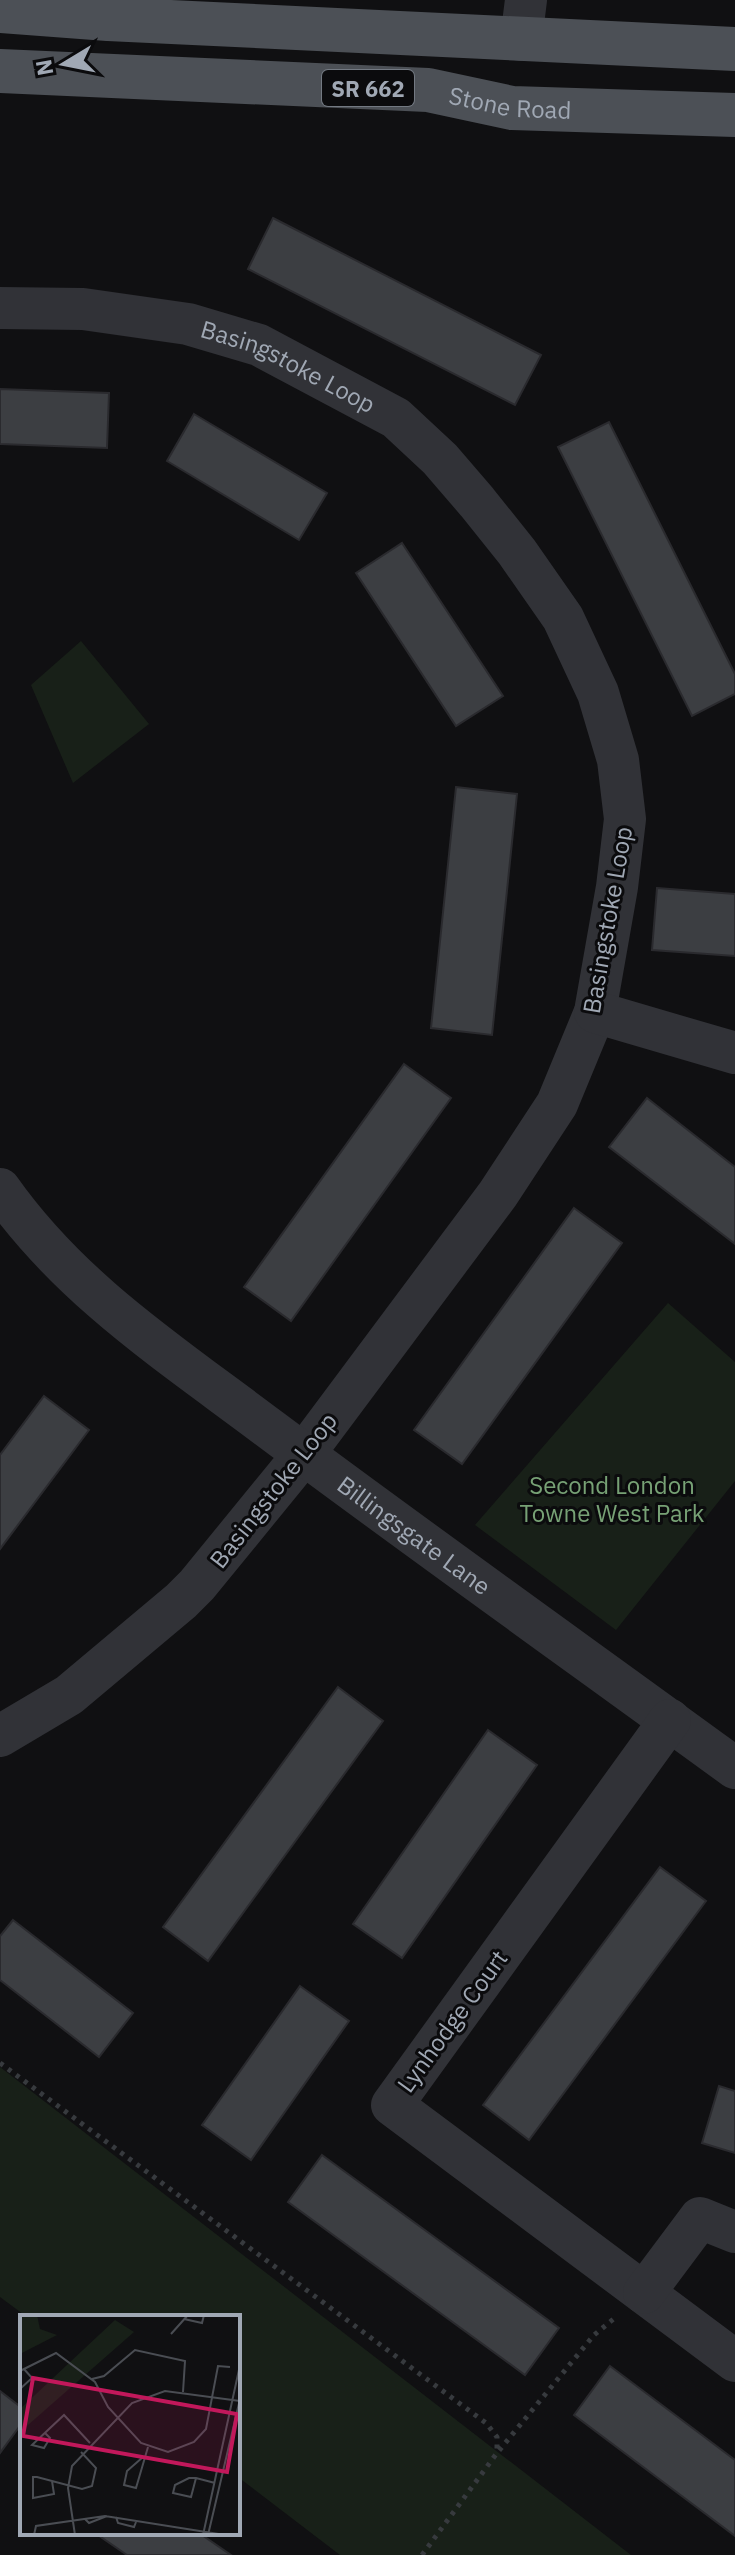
<svg xmlns="http://www.w3.org/2000/svg" width="735" height="2555" font-family="'IBM Plex Sans',sans-serif">
	<rect width="100%" height="100%" fill="#101012"/>
	<path fill="#182018" d="M81 641 149 724 73 783 31 685Z
		M668 1303 735 1362V1481L616 1630 475 1525Z
		M0 2067 631 2555H340L238 2477V2317H27L0 2297Z"/>
	<path fill="#3c3e42" stroke="#2a2a2e" stroke-width="2" d="M273 218 541 355 515 405 248 269Z
		M0 389 109 393 107 448 0 444Z
		M194 414 327 493 299 540 167 461Z
		M609 422 735 674V694L692 716 558 447Z
		M402 543 503 696 456 726 356 573Z
		M456 787 517 794 492 1035 431 1028Z
		M657 888 735 894V956L652 950Z
		M404 1064 451 1098 291 1321 244 1287Z
		M647 1098 735 1167V1244L609 1147Z
		M574 1208 622 1243 462 1464 414 1430Z
		M44 1396 89 1430 0 1549V1455Z
		M338 1687 383 1721 208 1961 163 1927Z
		M488 1730 537 1765 402 1958 353 1924Z
		M660 1867 706 1901 529 2140 483 2105Z
		M13 1920 133 2013 99 2057 0 1980V1936Z
		M300 1986 349 2021 251 2160 202 2125Z
		M719 2086 735 2091V2153L702 2143Z
		M322 2155 559 2328 525 2375 288 2202Z
		M610 2366 735 2460V2536L574 2415Z
		M0 2391 22 2408V2423L0 2453Z
		M95 2533H199L231 2555H127Z"/>
	<g fill="none" stroke-linecap="round" stroke-linejoin="round">
		<path stroke="#373a3e" stroke-width="5" stroke-dasharray="4 6" stroke-linecap="butt" d="M0 2063 486 2423 497 2437V2453
			M422 2555 497 2453 594 2335 616 2317"/>
		<g stroke="#313237" stroke-width="42">
			<path d="M521 40 526 0"/>
			<path id="s1" d="M0 308 83 309 188 324 259 345 396 418 440 459 477 502 517 552 563 618 598 693 618 760 625 819 617 887 595 1012 557 1104 498 1194 304 1454 197 1585 181 1601 69 1695 0 1736"/>
			<path d="M595 1012 735 1053"/>
			<path id="s2" d="M0 1189C72 1291 172 1355 270 1429 424 1544 580 1655 735 1768"/>
			<path d="M670 1720 392 2105 735 2361"/>
			<path d="M644 2293 700 2218 735 2232"/>
		</g>
		<g stroke="#4c5056" stroke-width="44">
			<path d="M0 11 108 19 735 49"/>
			<path id="s3" d="M0 71 428 90 512 108 735 115"/>
		</g>
	</g>
	<g text-anchor="middle" dominant-baseline="central" stroke-width="6" stroke-linejoin="round" paint-order="stroke">
		<rect fill="#0b0b0d" stroke="#737982" stroke-width="2" x="322" y="70" width="92" height="36" rx="6"/>
		<g font-size="22" font-weight="bold" fill="#a0a8b4">
			<text x="368" y="88">SR 662</text>
		</g>
		<g font-size="24" fill="#a0a8b4" stroke="#0b0b0d">
			<text stroke="none"><textPath href="#s3" startOffset="512">Stone Road</textPath></text>
			<text stroke="none"><textPath href="#s1" startOffset="298">Basingstoke Loop</textPath></text>
			<text transform="translate(607 920) rotate(-80)">Basingstoke Loop</text>
			<text transform="translate(273 1490) rotate(-52)">Basingstoke Loop</text>
			<text stroke="none"><textPath href="#s2" startOffset="542">Billingsgate Lane</textPath></text>
			<text transform="translate(452 2021) rotate(-54)">Lynhodge Court</text>
		</g>
		<g font-size="24" fill="#77a175" stroke="#0b0b0d">
			<text x="612" y="1485">Second London<tspan x="612" dy="28">Towne West Park</tspan></text>
		</g>
	</g>
	<g transform="translate(20 2315)">
		<rect width="220" height="220" fill="#101012"/>
		<path d="M0 0H17L20 14 37 20 0 39ZM95 5 114 17 0 117V94Z" fill="#182018"/>
		<path fill="none" stroke="#4a4d53" stroke-width="2" d="M164 4 182 8 184 0M151 19 168 0M0 56 36 38 75 67 88 92 121 128 148 137 174 127 186 114 198 51 210 52M72 64 84 61 115 35 165 46 163 77M0 74 12 63 4 54M25 118 30 123 24 133 12 130 44 100 70 128M123 142 107 156 104 170 116 173 128 132M176 163 171 182 153 178 155 170 169 163H176L195 168M32 166 34 179 13 183V162H17L62 174 72 171 76 153 61 137M96 202 98 208 114 212 116 207M65 204 69 208 87 201M14 220 16 211 85 201 205 220M55 220 48 173 52 151 112 88 145 76 220 86M183 220 220 50M188 220 220 84"/>
		<path fill="#c2185b" fill-opacity="0.15" stroke="#c2185b" stroke-width="4" d="M13 63 217 99 207 157 3 121Z"/>
		<rect width="220" height="220" fill="none" stroke="#a0a8b4" stroke-width="4"/>
	</g>
	<g transform="translate(64 64) rotate(260)" stroke="#0b0b0d" stroke-width="6" paint-order="stroke">
	<path d="M0-6L14 30L0 20L-14 30Z" fill="#a0a8b4"/>
	<text y="-12" font-size="22" font-weight="bold" text-anchor="middle" fill="#a0a8b4">N</text>
	</g>
</svg>
